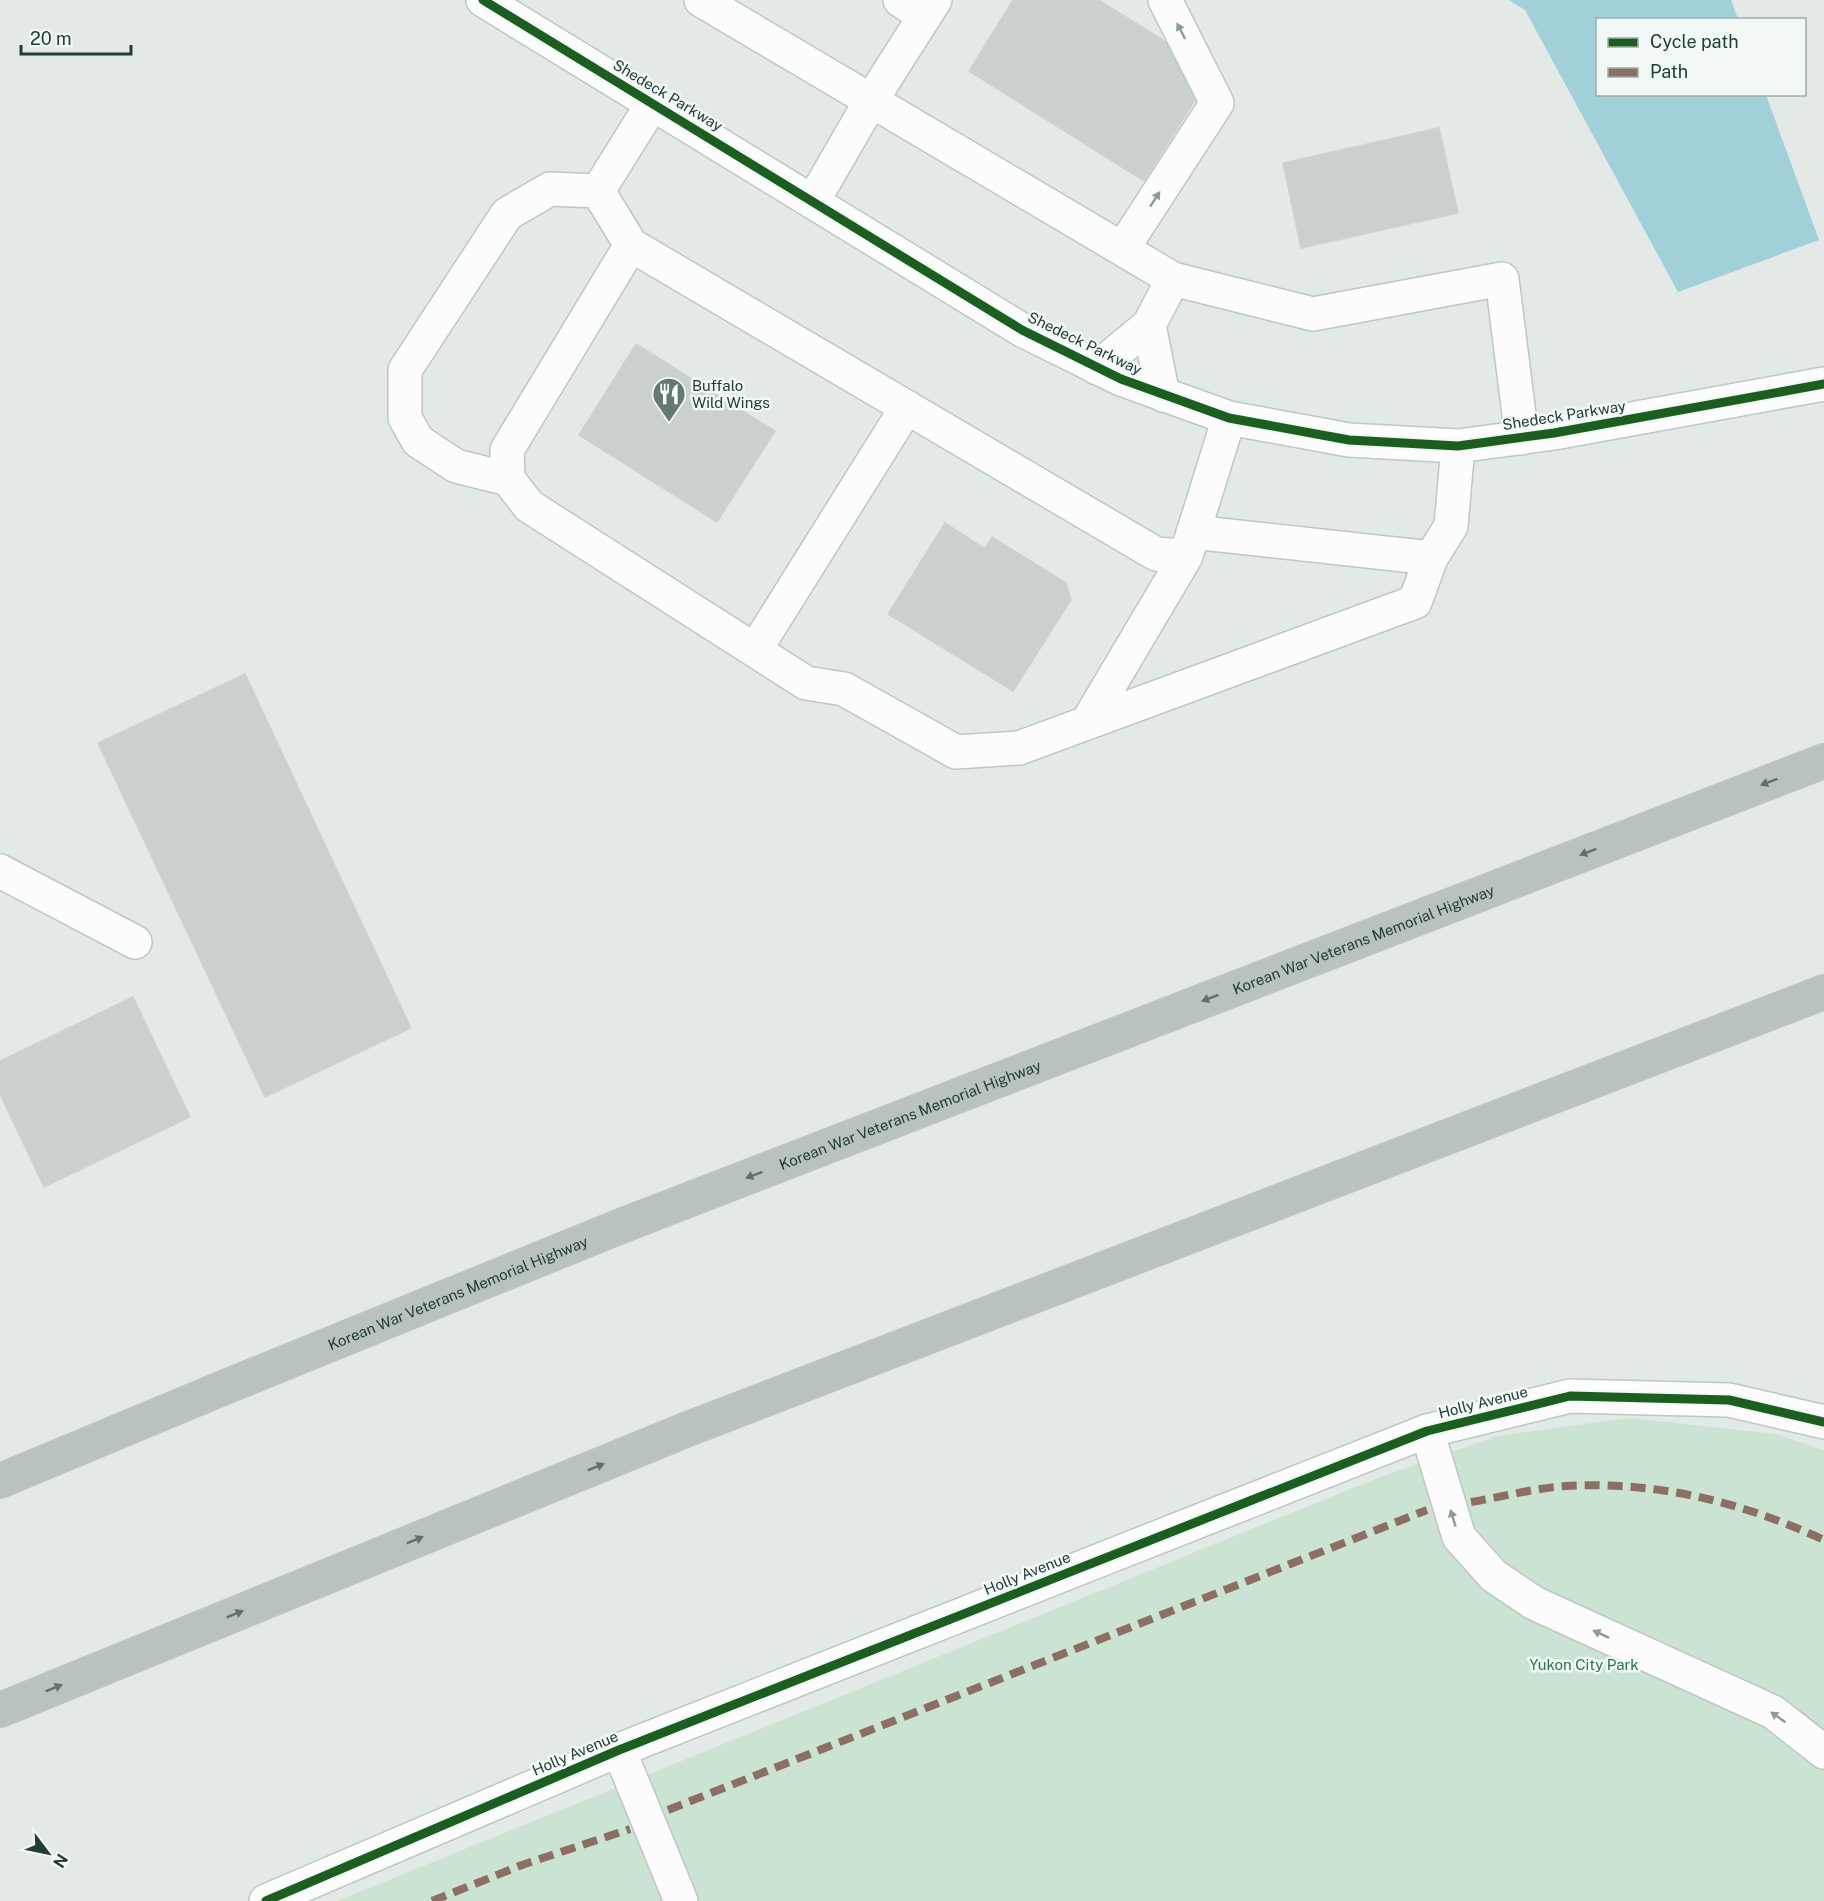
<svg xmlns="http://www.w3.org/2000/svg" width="1824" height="1901" font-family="'Public Sans',sans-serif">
	<rect width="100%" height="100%" fill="#e3e9e6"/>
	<path fill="#cbe3d3" d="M1629 1418 1776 1434 1824 1450V1901H337L1375 1479 1497 1436Z"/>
	<path fill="#a1d0d9" d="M1509 0H1731L1738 19 1598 20V94L1766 95 1819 240 1678 292 1525 10Z"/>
	<path fill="#cad0ce" stroke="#cbd2cf" stroke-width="1.5" d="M1013 0H1099L1174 47 1199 94 1144 181 969 71Z
		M1439 128 1458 213 1301 248 1283 163Z
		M636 344 775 431 717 522 579 435Z
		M945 523 985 549 992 537 1066 583 1071 600 1013 691 888 614Z
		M245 674 411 1028 265 1097 98 743Z
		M133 997 190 1117 44 1187 0 1094V1061Z"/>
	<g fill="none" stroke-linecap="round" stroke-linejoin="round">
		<g stroke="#c0c6c3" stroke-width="36">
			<path id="minor" d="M483 0 1022 330 1121 379 1229 418 1349 440 1458 446 1554 433 1824 384
				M701 0 1173 279 1313 314 1502 279 1522 438
				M900 0 925 16
				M653 103 598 191 631 245 1156 554 1186 556 1229 418
				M813 201 872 99 935 0
				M631 245 507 450 508 479 529 506 806 683 844 689 956 752 1019 748 1415 602 1431 558
				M1123 248 1217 103 1165 0
				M1149 325 1163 395
				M1097 368 1149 325 1173 279
				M508 479 456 466 418 441 405 418V370L507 214 550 189 598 191
				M1193 532 1431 558 1451 526 1458 446
				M755 650 907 407
				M1087 723 1186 556
				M0 871 135 942
				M1427 1431 1459 1537 1494 1576 1534 1603 1773 1712 1824 1752
				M619 1750 681 1901
				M266 1901 619 1750 1427 1431 1570 1396 1729 1400 1824 1422"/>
		</g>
		<g stroke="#bbc5c3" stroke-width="36">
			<g id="highway">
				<path id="s1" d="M0 1481 218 1390 621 1226 1824 761"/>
				<path d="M0 1710 688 1429 1824 992"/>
			</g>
		</g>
		<use href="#minor" stroke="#fbfcfb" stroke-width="33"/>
		<use href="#highway" stroke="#b9c2c0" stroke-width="33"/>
		<path stroke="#8d6e63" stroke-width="8" stroke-dasharray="15 8" stroke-linecap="butt" d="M1471 1502C1502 1497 1535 1488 1566 1486 1657 1481 1742 1502 1824 1540
			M668 1810 1427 1510
			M432 1901 522 1865 630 1829"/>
		<g stroke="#f1f8f5" stroke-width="13">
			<path id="cycleway" d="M483 0 1022 330 1121 379 1229 418 1349 440 1458 446 1554 433 1824 384
				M266 1901 619 1750 1427 1431 1570 1396 1729 1400 1824 1422"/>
		</g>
		<use href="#cycleway" stroke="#1b5e20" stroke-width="9"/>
	</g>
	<defs><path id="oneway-solid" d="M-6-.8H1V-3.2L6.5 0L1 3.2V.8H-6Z" transform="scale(1.5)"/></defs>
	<g fill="#8e9c98">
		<use href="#oneway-solid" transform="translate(1181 31) rotate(-117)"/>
		<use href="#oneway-solid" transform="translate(1155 199) rotate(-57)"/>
		<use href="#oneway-solid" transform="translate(1453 1518) rotate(-107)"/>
		<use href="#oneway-solid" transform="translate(1601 1634) rotate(-155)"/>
		<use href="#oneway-solid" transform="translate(1778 1717) rotate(-145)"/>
	</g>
	<g fill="#5d726d">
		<use href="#oneway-solid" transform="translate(1769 782) rotate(159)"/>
		<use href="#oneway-solid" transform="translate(1588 852) rotate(159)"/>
		<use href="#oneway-solid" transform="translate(1210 998) rotate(159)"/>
		<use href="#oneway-solid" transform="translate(754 1175) rotate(159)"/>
		<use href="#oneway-solid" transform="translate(596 1467) rotate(-22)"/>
		<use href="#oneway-solid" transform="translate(415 1540) rotate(-22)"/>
		<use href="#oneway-solid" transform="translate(235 1614) rotate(-22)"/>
		<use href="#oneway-solid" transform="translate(54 1688) rotate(-22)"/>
	</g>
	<defs>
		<g id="restaurant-pin" transform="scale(1.725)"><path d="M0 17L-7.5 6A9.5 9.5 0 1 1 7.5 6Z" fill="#647974" stroke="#f1f8f5"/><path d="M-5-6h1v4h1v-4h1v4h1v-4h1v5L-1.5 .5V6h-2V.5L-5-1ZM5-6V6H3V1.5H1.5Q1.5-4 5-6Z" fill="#fff"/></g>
	</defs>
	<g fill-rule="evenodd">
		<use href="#restaurant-pin" x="669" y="394"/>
	</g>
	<g text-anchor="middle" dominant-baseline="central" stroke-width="5" stroke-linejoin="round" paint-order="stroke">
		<g font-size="15" fill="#203d36" stroke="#f1f8f5">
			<text transform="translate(668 95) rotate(31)">Shedeck Parkway</text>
			<text transform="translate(1085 343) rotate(26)">Shedeck Parkway</text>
			<text transform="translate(1564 415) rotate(-9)">Shedeck Parkway</text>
			<text stroke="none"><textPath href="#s1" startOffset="1467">Korean War Veterans Memorial Highway</textPath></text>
			<text stroke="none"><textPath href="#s1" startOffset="981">Korean War Veterans Memorial Highway</textPath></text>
			<text stroke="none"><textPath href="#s1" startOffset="495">Korean War Veterans Memorial Highway</textPath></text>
			<text transform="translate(1483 1402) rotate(-14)">Holly Avenue</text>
			<text transform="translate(1027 1573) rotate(-22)">Holly Avenue</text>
			<text transform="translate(575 1753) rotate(-23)">Holly Avenue</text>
		</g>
		<g font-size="15" fill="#203d36" stroke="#f1f8f5" text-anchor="start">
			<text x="692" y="385">Buffalo<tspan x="692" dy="17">Wild Wings</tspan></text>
		</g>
		<g font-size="15" fill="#287549" stroke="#f1f8f5">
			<text x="1584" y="1664">Yukon City Park</text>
		</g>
	</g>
	<rect x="1596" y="18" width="210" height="78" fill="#f1f8f5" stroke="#9dada9" stroke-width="1.5"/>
	<rect x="1608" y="38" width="30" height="9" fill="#1b5e20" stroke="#9dada9" stroke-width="1.5"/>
	<text x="1650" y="48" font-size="18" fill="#203d36">Cycle path</text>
	<rect x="1608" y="68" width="30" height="9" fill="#8d6e63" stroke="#9dada9" stroke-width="1.5"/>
	<text x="1650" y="78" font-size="18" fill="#203d36">Path</text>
	<g transform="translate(48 1853) rotate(122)" stroke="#f1f8f5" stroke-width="4.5" paint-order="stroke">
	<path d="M0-4.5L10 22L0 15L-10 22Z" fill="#203d36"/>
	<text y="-9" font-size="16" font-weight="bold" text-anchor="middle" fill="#203d36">N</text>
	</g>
	<path d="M21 45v9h110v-9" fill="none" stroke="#203d36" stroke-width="3"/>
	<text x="30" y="45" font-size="18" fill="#203d36" stroke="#f1f8f5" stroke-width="4.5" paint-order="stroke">20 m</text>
</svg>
